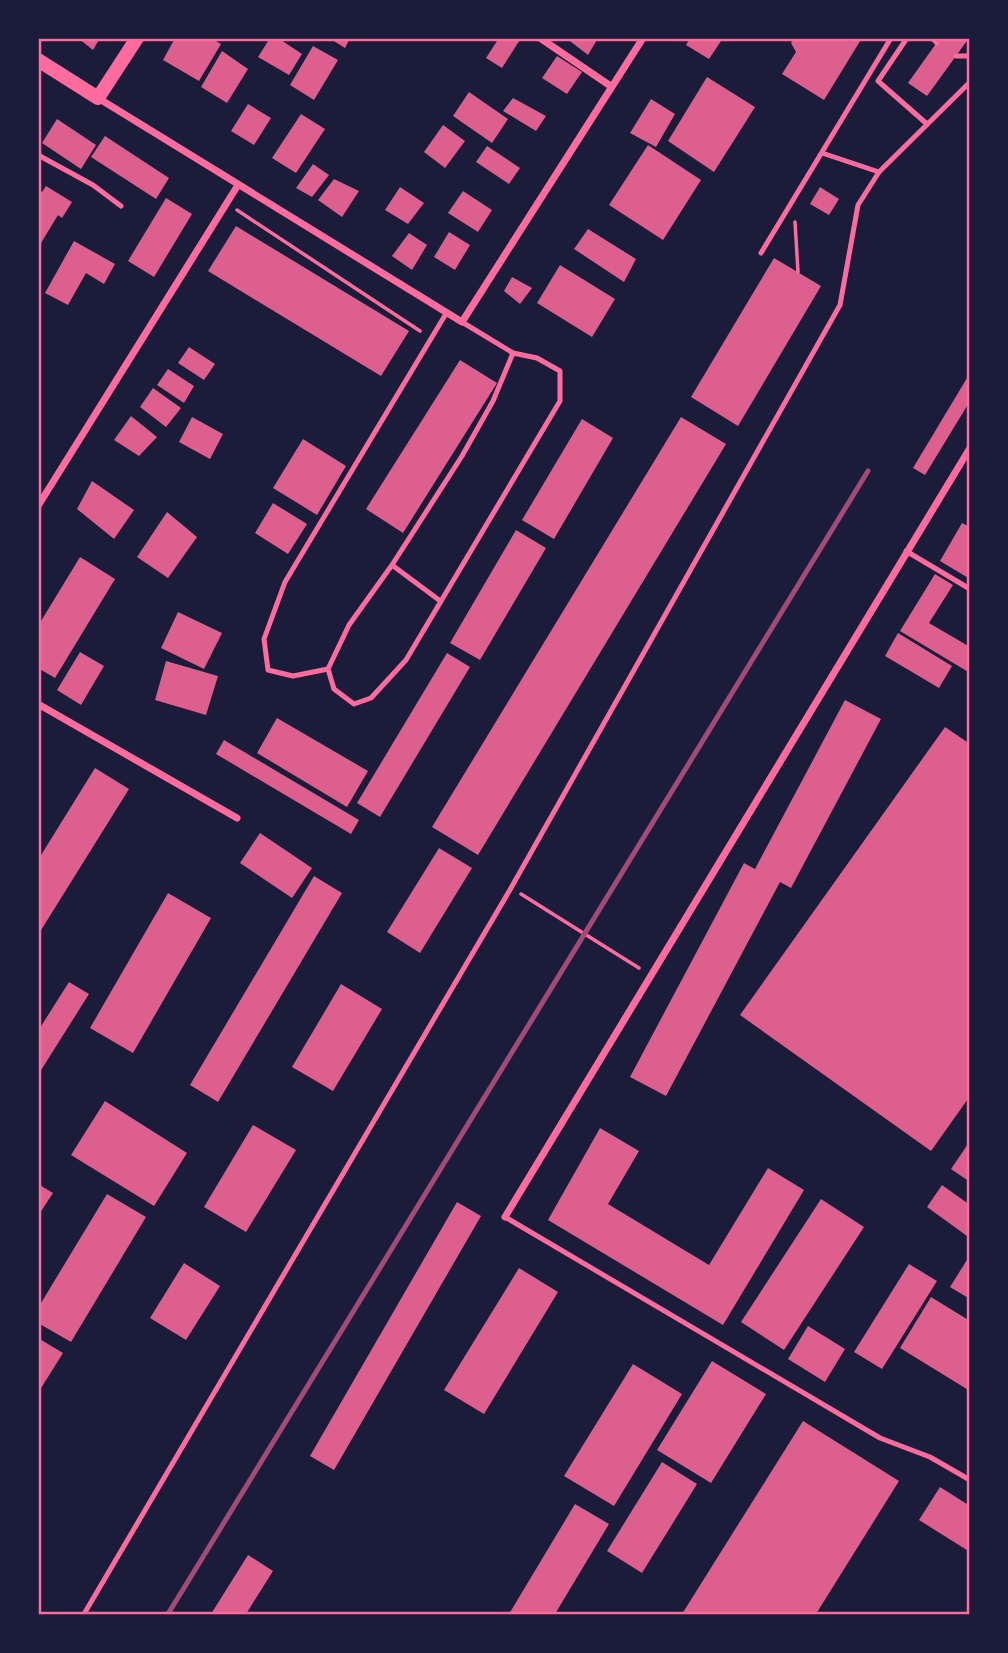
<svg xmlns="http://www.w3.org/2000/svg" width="1008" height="1653" font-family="Rubik,sans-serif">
	<rect width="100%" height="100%" fill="#1b1b3a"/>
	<path fill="#dd5f8e" d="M78 38H100L93 50Z
		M175 38H211L221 44 199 81 163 60Z
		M270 38H278L302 54 289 75 258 57Z
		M329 38H350L345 48Z
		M499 38H521L502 68 486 58Z
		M566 38H598L588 55Z
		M690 38H723L709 59 686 45Z
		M794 38H862L824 100 782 74 796 52 791 43Z
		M940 38H969L927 96 908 83Z
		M313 46 338 60 314 100 290 85Z
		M222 51 248 69 227 103 201 87Z
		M557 56 582 72 567 94 542 78Z
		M707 77 755 107 714 172 668 141Z
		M469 92 508 119 492 143 453 116Z
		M513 98 546 116 536 131 503 111Z
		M651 99 675 114 656 147 630 133Z
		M248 104 271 118 254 145 231 131Z
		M301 114 325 129 296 173 272 158Z
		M57 119 96 145 81 169 42 143Z
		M443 125 465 141 445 168 424 152Z
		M105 136 169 178 156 199 91 157Z
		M648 145 701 180 663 240 609 205Z
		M487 146 520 168 509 184 476 162Z
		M313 164 329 175 312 197 296 188Z
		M334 179 359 191 342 217 318 200Z
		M46 186 72 202 62 218 58 215 41 243 38 190 42 192Z
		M400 187 424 203 408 224 385 210Z
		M820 187 839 199 829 215 810 204Z
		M463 191 492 210 478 232 448 213Z
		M166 198 192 214 154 277 128 261Z
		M236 226 409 331 381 376 208 271Z
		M588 229 636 259 624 282 574 249Z
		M449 232 470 245 455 270 434 257Z
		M409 233 427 245 412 270 392 256Z
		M74 241 115 264 104 284 86 273 68 305 45 293Z
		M774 258 821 286 738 426 691 397Z
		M560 265 615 299 592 337 537 303Z
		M512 277 532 288 520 304 504 291Z
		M189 347 215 364 204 380 178 363Z
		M460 360 497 383 403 533 366 509Z
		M168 369 194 386 184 403 157 385Z
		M970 373V401L925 475 913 468Z
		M153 388 181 408 166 427 140 407Z
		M131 416 157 437 139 456 114 440Z
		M192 417 223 434 210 459 179 442Z
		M681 417 726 444 478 855 432 827Z
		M582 419 613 438 554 539 522 520Z
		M303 439 346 466 317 515 273 488Z
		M92 481 134 510 114 539 77 509Z
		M273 503 307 524 288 554 255 533Z
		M167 512 197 537 168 578 137 557Z
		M962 523 970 527V579L940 561Z
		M516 530 546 548 480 660 450 643Z
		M80 557 115 579 55 678 38 668V626Z
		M935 574 953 585 929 623 970 647V673L900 631Z
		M178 612 222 633 204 669 161 648Z
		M898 633 952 666 939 688 885 656Z
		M80 652 104 666 81 705 57 690Z
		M447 653 470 667 380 817 357 803Z
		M166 661 218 676 206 715 155 700Z
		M845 700 881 719 791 888 780 882 666 1096 630 1077 744 863 755 869Z
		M277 718 368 771 347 807 257 753Z
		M945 727 970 744V1096L931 1151 740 1015Z
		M224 740 359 820 351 834 216 754Z
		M95 768 129 789 38 935V860Z
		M260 833 312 868 292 898 240 863Z
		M439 848 472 868 420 953 387 932Z
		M314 876 342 893 218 1102 190 1085Z
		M168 893 211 918 133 1053 90 1028Z
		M69 982 89 994 38 1075V1031Z
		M341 984 382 1009 333 1091 292 1067Z
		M105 1101 187 1153 154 1206 71 1155Z
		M253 1125 296 1150 246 1232 204 1207Z
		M600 1128 639 1151 608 1204 709 1265 768 1168 804 1190 723 1325 548 1220Z
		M970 1141V1182L951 1169Z
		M38 1184 53 1193 38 1216Z
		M942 1185 970 1205 967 1236 927 1207Z
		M107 1194 146 1217 71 1342 38 1323V1308Z
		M821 1199 864 1227 784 1350 741 1322Z
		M457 1202 481 1216 334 1470 310 1456Z
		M970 1255V1299L950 1287Z
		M184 1263 220 1286 186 1340 150 1318Z
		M909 1264 937 1281 882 1369 854 1352Z
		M519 1268 558 1292 484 1414 444 1390Z
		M931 1297 970 1321V1391L900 1348Z
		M808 1326 845 1349 825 1382 788 1359Z
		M38 1338 63 1353 38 1393Z
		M712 1361 766 1394 711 1483 657 1450Z
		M633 1364 682 1394 614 1506 564 1476Z
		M803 1421 899 1481 816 1614H682Z
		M662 1462 697 1484 642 1573 607 1551Z
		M940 1487 970 1506V1552L919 1520Z
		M575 1504 609 1524 555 1614H509Z
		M248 1555 273 1571 246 1614H211Z"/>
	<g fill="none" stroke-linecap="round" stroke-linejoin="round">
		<path stroke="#ff6b9d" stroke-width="3.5" d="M237 210 420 331
			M795 222 798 272
			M521 894 639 968"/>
		<path stroke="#ff6b9d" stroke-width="5" d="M907 38 878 81 927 124
			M932 38 937 43
			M956 56H970
			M822 153 879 172
			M38 155 93 185 121 206
			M761 253 891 38
			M462 322 513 353 537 358 560 371V401L406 660 371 698 354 704 334 689 328 669 349 625 392 565 462 456 493 401 513 353
			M906 551 970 589
			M392 565 439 600
			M328 669 293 676 268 670 264 639 285 582 447 312
			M505 1217 880 1438 930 1457 970 1480
			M84 1614 511 888 840 305 858 205 879 172 970 82"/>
		<path stroke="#ff6b9d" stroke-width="7" d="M540 38 612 87
			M98 98 462 322 643 38
			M38 506 238 185
			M38 704 237 818
			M505 1217 970 448"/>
		<path stroke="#ff6b9d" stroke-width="14" d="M38 60 98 98 137 38"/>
		<path stroke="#a44b75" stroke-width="5" d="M168 1614 868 471"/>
	</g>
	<rect width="1008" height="1653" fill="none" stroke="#1b1b3a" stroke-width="80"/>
	<rect x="40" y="40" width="928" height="1573" fill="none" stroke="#ff6b9d" stroke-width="2.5"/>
</svg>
